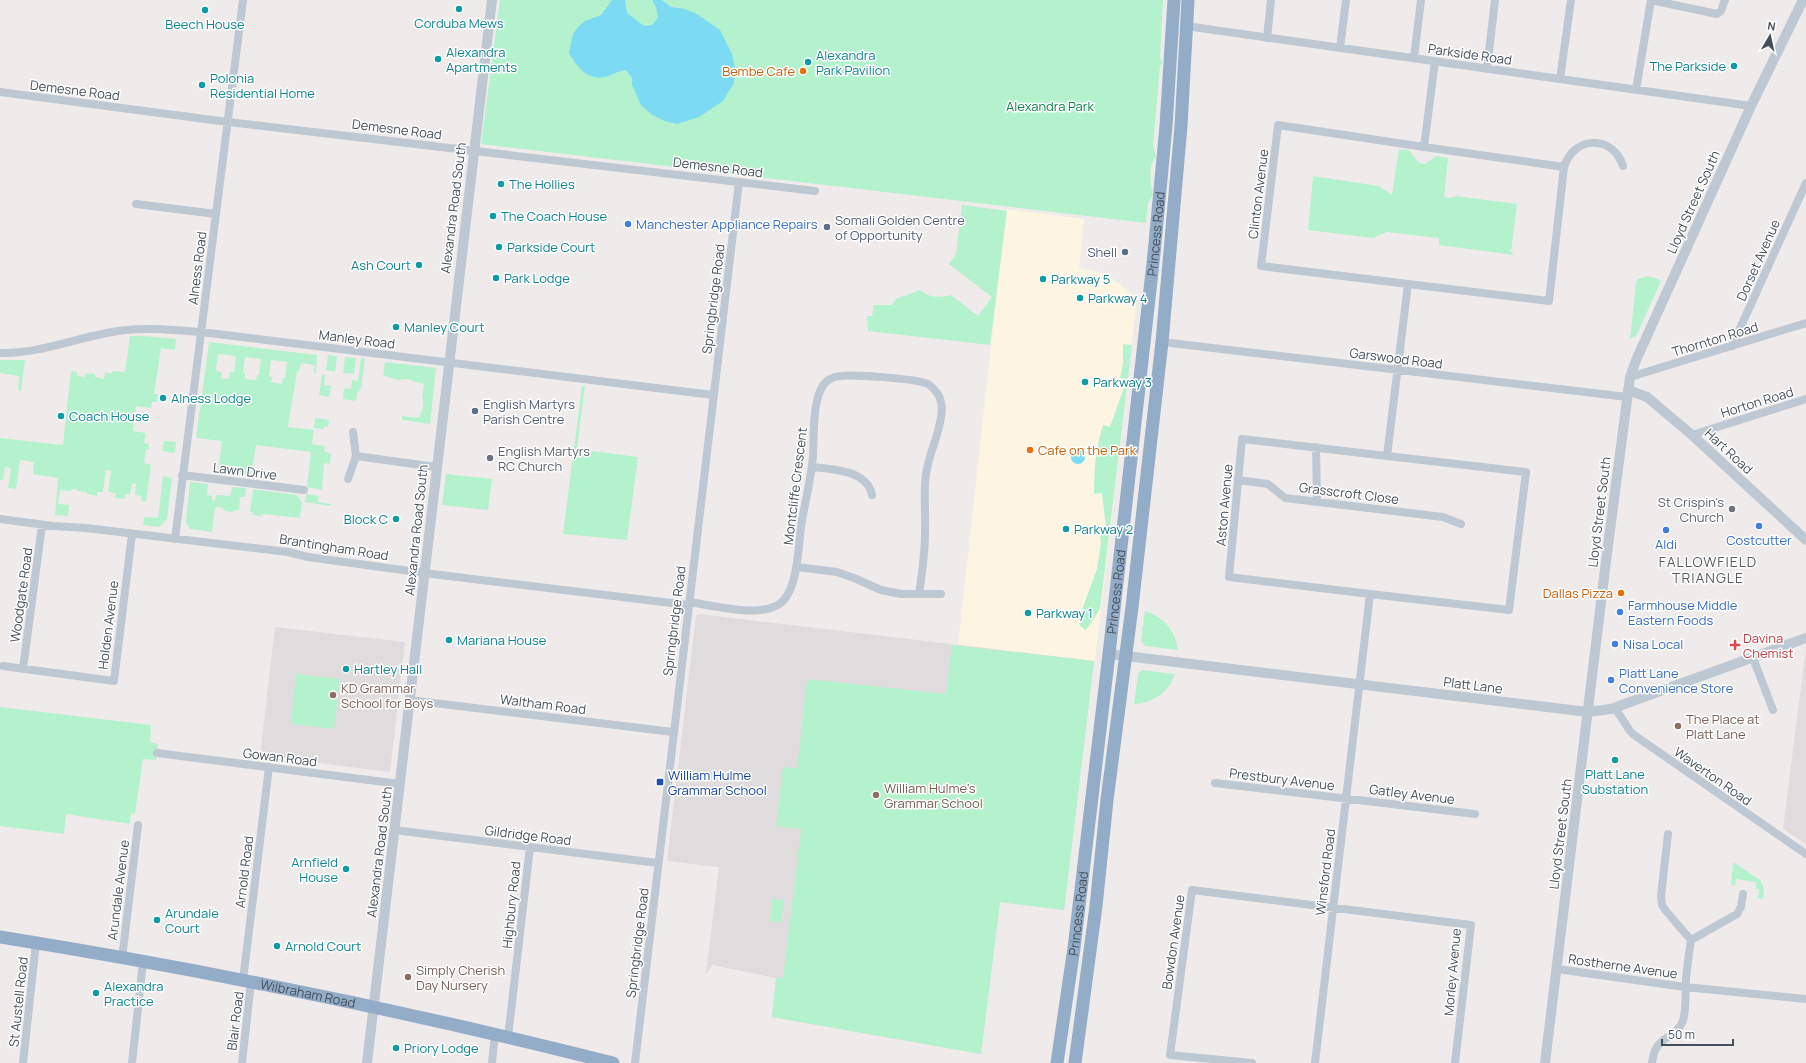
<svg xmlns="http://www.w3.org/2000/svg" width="1806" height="1063" font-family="Manrope,sans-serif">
	<rect width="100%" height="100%" fill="#efebeb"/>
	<path fill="#fdf5e1" d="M1006 209 1084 219 1079 268 1107 274 1137 298 1095 661 958 645Z"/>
	<path fill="#e0dcdd" d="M699 614 1094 661 1064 910 1000 902 981 1054 772 1017 776 978 712 965 706 974 719 867 667 861 696 616Z
		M275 627 405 642 390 772 264 756 261 747Z
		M1806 648V844L1783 829Z"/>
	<path fill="#b4f2cd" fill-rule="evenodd" d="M500 0H1163L1160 58 1163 62 1160 66 1153 146 1156 156C1148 166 1150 183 1153 195L1148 203 1146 223 481 144Z
		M1399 149 1409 150 1419 163 1425 164 1436 156 1448 158 1444 197 1450 198 1456 196 1517 204 1511 252 1514 255 1439 245V238L1387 232 1373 238 1308 230 1313 176 1379 186 1392 195Z
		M962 205 1007 211 990 345 868 331 867 316H872L874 305H892L896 299 920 290C930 298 938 298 951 295L978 316 992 297 949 264 956 254Z
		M1647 276 1656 278 1661 281 1636 336 1630 339 1636 283 1638 279Z
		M130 336H143L176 339 175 350 161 348 154 394H158L157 402H152L151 408 136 406 133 431 146 433 144 443 149 444V449H146L144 463 151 465 146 502 141 501 142 496 135 495 136 484 132 483 130 495 125 494V499L115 498 116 493 108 492 111 471 106 470 103 492H97V496L87 494V492L77 491V489H71V491L60 490 58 504 69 505 68 516 55 515 58 478 33 474 34 462 20 460 16 489 8 488 11 468 5 467 3 480H0V438L63 445 71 371 77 372V376L85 377 86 373 95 374V377L104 379 105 372 112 373 113 371 125 372Z
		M209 342 317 355 316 373H314L315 365 301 363 299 371H297C295 389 290 408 288 427L314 430 312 444 325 446 324 452 331 453 330 464 324 463 322 490 307 487 311 452 256 445 251 476 218 472 222 441 196 438ZM218 354 236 356 234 372H230L229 379 221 378 222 373 216 370ZM245 357 261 359 259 375H257L256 380 245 379V373H243ZM271 360 287 362 285 378H283L282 384 271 382 272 377 269 376Z
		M1123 344 1132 345 1100 609 1086 630 1080 626 1079 618 1097 569 1101 543 1099 528 1106 527 1102 493 1094 494C1094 471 1096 446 1103 425L1110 427 1126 382 1120 379 1123 364Z
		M328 355 337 356 335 372 326 370Z
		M345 357 356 358 354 374 343 373Z
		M361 358 365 359 361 389 357 393 356 401 343 399 344 388 351 389 352 380 358 381Z
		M0 360H25L21 391 18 390 19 376 0 373Z
		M385 362 436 368 430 424 402 420V416L419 418 423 408V398H422L424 384 415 382 409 379 398 380 385 376 383 375Z
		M322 375H325L324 385 331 386 329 397 319 395Z
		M582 386H585L577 449 638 457 627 540 563 534Z
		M315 418 329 420 328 427 324 426V429L314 428Z
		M164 441 176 442 175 453 162 451Z
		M446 474 492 479 488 510 442 505Z
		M163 476 172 478 167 519 159 527 143 525 144 517 158 518Z
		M190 482 208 484 207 495 212 496V500L215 501 216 495 230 496 232 487 246 488 245 497H240L239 510H234L233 512 223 511 224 508 215 507 212 532 190 529 186 522Z
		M253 489 297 495 302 502 300 518 263 514 262 516 252 515 253 512H250Z
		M306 494 319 496 318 502 331 504 330 506 305 502Z
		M1145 611C1164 617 1175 630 1178 650L1145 646 1141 641Z
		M952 645 1094 661 1064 910 1000 902 981 1054 772 1017 776 978H783L801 829 776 826 783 767 797 768 807 679 946 694Z
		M1142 670 1175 674C1168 693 1153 703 1134 704L1138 674Z
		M296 674 340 679 334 729 291 724Z
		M0 707 151 725 150 742 158 744 156 760 143 759 135 814 131 813 130 824 66 814 64 834 0 826Z
		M1733 862 1760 880 1764 889 1763 899 1758 898 1759 889H1756V882L1736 879 1735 886 1731 885Z
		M772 899 784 900 781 923 770 921Z"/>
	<path fill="#7ddaf3" d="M612 0H625L627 13 644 26 652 25 658 18 656 7 652 0H662L671 7 685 9 697 14 720 30 732 54 735 68 734 83 723 101 699 117 677 124 665 121 652 115 641 105 632 85V78L626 70C620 71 615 73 608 76 589 82 578 69 569 53L573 34 578 27 585 21 601 15Z
		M1071 457a7 7 0 1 1 14 0a7 7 0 1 1-14 0Z"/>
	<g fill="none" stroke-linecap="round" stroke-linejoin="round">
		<path stroke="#bdc8d3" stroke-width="8" d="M1651 0 1717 14 1721 11 1725 0
			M1186 26 1751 106
			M1267 38 1271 0
			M1340 48 1346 0
			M1414 58 1421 0
			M1487 69 1495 0
			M1560 79 1571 0
			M1636 90 1651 0
			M0 92 228 122 815 191
			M1564 167C1574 135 1613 135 1623 166
			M136 204 216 214
			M1408 284 1261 266 1278 125 1424 147
			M1162 342 1627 397
			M1732 346 1806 183
			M0 353C40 354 78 337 118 331 145 327 173 330 201 332L713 395
			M1630 377 1806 323
			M1692 435 1806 399
			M1316 447 1317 502
			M356 456 436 467
			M812 467C832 469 867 470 872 495
			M182 475 304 490
			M348 479 356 456 353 432
			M1238 480 1268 484 1285 498 1443 517 1461 524
			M0 519 53 526 86 528 288 552 308 557 424 573 688 605
			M175 539 243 0
			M797 567 837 572 854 578 881 590 901 594H941
			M1370 594 1229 577 1242 439 1387 456
			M689 602C712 605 765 620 783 601 799 584 798 543 802 520 806 499 811 478 813 456 814 436 812 400 824 384 826 381 832 378 835 377 848 373 917 379 928 384 931 386 935 390 937 393 945 404 941 419 938 431 934 446 928 459 926 474 923 494 926 513 925 533 925 553 922 574 919 594
			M1753 658 1773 710
			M3 666 114 681 132 534
			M23 669 42 525
			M409 700 673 732
			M1615 708 1630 731 1634 735 1806 854
			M157 753 400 784
			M1215 783 1475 814
			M394 830 658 863
			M1668 834 1661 896 1662 905 1666 911 1691 940
			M122 959 138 825
			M1557 969 1685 987 1806 999
			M243 980 269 767
			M508 1037 530 847
			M23 1063 36 943
			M132 1063 143 962
			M242 1063 251 982
			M492 1063 495 1034
			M635 1063 739 182
			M1252 1063 1170 1055 1192 890 1471 925 1455 1063
			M1315 1063 1370 594 1509 610 1526 472 1387 456 1408 284 1549 301 1564 167 1424 147 1435 61
			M1652 1063C1655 1035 1673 1041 1682 1023 1687 1013 1685 991 1686 980 1687 967 1689 953 1691 940L1737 914 1741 907 1743 894"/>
		<path stroke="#bdc8d3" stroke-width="10" d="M1628 390 1647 397 1692 435 1806 540
			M1109 654 1588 712 1611 709 1806 638
			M367 1063 492 0
			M1545 1063 1606 561 1630 377 1637 358 1751 106 1803 0"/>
		<g stroke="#93acc7" stroke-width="13">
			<path id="s1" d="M0 937C206 970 411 1012 613 1063"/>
			<path id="s2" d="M1057 1063 1074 948 1109 654 1154 254 1166 126 1174 0"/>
			<path d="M1075 1063 1096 906 1107 800 1132 607 1162 342 1181 126 1188 0"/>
		</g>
	</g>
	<g fill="#0f9aa8" stroke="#fff" stroke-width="1.5">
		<circle cx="459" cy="9" r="4"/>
		<circle cx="205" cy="10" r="4"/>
		<circle cx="438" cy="59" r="4"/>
		<circle cx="808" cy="62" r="4"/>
		<circle cx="1734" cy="66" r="4"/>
		<circle cx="202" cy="85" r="4"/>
		<circle cx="501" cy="184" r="4"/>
		<circle cx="493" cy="216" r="4"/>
		<circle cx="499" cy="247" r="4"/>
		<circle cx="419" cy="265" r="4"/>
		<circle cx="496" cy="278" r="4"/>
		<circle cx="1043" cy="279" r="4"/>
		<circle cx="1080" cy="298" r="4"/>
		<circle cx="396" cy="327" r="4"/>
		<circle cx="1085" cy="382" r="4"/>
		<circle cx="163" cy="398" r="4"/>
		<circle cx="61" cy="416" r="4"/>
		<circle cx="396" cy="519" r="4"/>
		<circle cx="1066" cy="529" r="4"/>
		<circle cx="1028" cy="613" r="4"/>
		<circle cx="449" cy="640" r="4"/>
		<circle cx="346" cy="669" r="4"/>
		<circle cx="1615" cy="760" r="4"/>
		<circle cx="346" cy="869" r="4"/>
		<circle cx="157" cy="920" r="4"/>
		<circle cx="277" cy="946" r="4"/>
		<circle cx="96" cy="993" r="4"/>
		<circle cx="396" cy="1048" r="4"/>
	</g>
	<g fill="#e8710a" stroke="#fff" stroke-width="1.5">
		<circle cx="803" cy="71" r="4"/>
		<circle cx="1030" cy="450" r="4"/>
		<circle cx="1621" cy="593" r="4"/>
	</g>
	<g fill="#3f7fe0" stroke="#fff" stroke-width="1.5">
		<circle cx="628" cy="224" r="4"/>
		<circle cx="1759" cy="526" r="4"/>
		<circle cx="1666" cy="530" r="4"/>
		<circle cx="1620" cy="612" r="4"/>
		<circle cx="1615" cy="644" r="4"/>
		<circle cx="1611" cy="680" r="4"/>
	</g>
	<g fill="#5c6f8a" stroke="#fff" stroke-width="1.5">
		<circle cx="827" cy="227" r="4"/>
		<circle cx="1125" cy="252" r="4"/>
		<circle cx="475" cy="411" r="4"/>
	</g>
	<g fill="#6b7280" stroke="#fff" stroke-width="1.5">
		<circle cx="490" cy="458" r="4"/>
		<circle cx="1732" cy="509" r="4"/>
	</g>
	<path fill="#e0444e" stroke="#fff" stroke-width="1.5" d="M1733 639h4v4h4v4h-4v4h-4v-4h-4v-4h4z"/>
	<g fill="#8d6e63" stroke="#fff" stroke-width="1.5">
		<circle cx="333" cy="695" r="4"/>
		<circle cx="1678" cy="726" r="4"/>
		<circle cx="876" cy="795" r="4"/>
		<circle cx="408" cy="977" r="4"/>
	</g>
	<rect fill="#1a4fb4" stroke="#fff" stroke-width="1.5" x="656" y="778" width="8" height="8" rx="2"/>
	<g text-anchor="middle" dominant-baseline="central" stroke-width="3" stroke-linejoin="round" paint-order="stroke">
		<g font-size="13" fill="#0d838f" stroke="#fff" text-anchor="start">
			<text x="459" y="23" text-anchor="middle">Corduba Mews</text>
			<text x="205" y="24" text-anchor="middle">Beech House</text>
			<text x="446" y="52">Alexandra<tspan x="446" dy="15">Apartments</tspan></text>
			<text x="816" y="55">Alexandra<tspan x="816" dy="15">Park Pavilion</tspan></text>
			<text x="1726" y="66" text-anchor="end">The Parkside</text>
			<text x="210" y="78">Polonia<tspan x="210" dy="15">Residential Home</tspan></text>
			<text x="509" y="184">The Hollies</text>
			<text x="501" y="216">The Coach House</text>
			<text x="507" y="247">Parkside Court</text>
			<text x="411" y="265" text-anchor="end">Ash Court</text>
			<text x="504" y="278">Park Lodge</text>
			<text x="1051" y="279">Parkway 5</text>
			<text x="1088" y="298">Parkway 4</text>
			<text x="404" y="327">Manley Court</text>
			<text x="1093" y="382">Parkway 3</text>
			<text x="171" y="398">Alness Lodge</text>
			<text x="69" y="416">Coach House</text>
			<text x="388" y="519" text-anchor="end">Block C</text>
			<text x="1074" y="529">Parkway 2</text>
			<text x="1036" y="613">Parkway 1</text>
			<text x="457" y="640">Mariana House</text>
			<text x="354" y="669">Hartley Hall</text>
			<text x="1615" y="774" text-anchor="middle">Platt Lane<tspan x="1615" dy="15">Substation</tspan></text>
			<text x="338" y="862" text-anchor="end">Arnfield<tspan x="338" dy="15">House</tspan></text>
			<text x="165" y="913">Arundale<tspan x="165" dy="15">Court</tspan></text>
			<text x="285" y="946">Arnold Court</text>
			<text x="104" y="986">Alexandra<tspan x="104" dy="15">Practice</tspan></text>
			<text x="404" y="1048">Priory Lodge</text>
		</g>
		<g font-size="13" fill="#434f5b" stroke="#fff">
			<text transform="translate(1470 54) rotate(8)">Parkside Road</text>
			<text transform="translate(75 90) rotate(7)">Demesne Road</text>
			<text transform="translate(397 129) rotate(7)">Demesne Road</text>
			<text transform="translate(718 167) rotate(7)">Demesne Road</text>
			<text transform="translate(1258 194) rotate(-83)">Clinton Avenue</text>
			<text transform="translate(1693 202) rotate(-66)">Lloyd Street South</text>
			<text transform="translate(453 208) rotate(-83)">Alexandra Road South</text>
			<text stroke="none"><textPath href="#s2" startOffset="835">Princess Road</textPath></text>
			<text transform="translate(1758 260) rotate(-66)">Dorset Avenue</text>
			<text transform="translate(197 268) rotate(-83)">Alness Road</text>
			<text transform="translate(713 299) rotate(-83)">Springbridge Road</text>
			<text transform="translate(357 339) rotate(7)">Manley Road</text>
			<text transform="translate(1715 339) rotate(-17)">Thornton Road</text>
			<text transform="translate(1396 358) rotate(7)">Garswood Road</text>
			<text transform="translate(1757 402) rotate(-17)">Horton Road</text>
			<text transform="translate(1729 451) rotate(43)">Hart Road</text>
			<text transform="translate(245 471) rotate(7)">Lawn Drive</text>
			<text transform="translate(795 486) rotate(-83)">Montcliffe Crescent</text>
			<text transform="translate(1349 493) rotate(7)">Grasscroft Close</text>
			<text transform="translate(1224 505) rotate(-85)">Aston Avenue</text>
			<text transform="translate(1599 512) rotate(-83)">Lloyd Street South</text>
			<text transform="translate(416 530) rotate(-84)">Alexandra Road South</text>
			<text transform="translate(334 547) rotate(9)">Brantingham Road</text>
			<text stroke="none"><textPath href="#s2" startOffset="475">Princess Road</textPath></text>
			<text transform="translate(21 595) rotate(-82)">Woodgate Road</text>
			<text transform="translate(674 621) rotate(-83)">Springbridge Road</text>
			<text transform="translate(108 625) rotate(-83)">Holden Avenue</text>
			<text transform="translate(1473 685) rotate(7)">Platt Lane</text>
			<text transform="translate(543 704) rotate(7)">Waltham Road</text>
			<text transform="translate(280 757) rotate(7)">Gowan Road</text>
			<text transform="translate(1713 776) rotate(35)">Waverton Road</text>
			<text transform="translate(1282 779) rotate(7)">Prestbury Avenue</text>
			<text transform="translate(1412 794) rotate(7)">Gatley Avenue</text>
			<text transform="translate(1560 834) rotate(-83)">Lloyd Street South</text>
			<text transform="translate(528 835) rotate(7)">Gildridge Road</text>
			<text transform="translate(379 852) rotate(-83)">Alexandra Road South</text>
			<text transform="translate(244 872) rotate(-83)">Arnold Road</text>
			<text transform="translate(1325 872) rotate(-83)">Winsford Road</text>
			<text transform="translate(118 890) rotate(-83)">Arundale Avenue</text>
			<text transform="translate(511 905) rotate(-84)">Highbury Road</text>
			<text stroke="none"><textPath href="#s2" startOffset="151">Princess Road</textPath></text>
			<text transform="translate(1173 942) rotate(-82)">Bowdon Avenue</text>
			<text transform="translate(637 943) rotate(-83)">Springbridge Road</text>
			<text transform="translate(1623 966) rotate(8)">Rostherne Avenue</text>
			<text transform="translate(1452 972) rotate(-85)">Morley Avenue</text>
			<text stroke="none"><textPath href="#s1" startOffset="313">Wilbraham Road</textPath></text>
			<text transform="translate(18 1002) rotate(-84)">St Austell Road</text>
			<text transform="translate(235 1021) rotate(-83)">Blair Road</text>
		</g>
		<g font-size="13" fill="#c56008" stroke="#fff" text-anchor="end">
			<text x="795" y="71">Bembe Cafe</text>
			<text x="1038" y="450" text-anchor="start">Cafe on the Park</text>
			<text x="1613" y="593">Dallas Pizza</text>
		</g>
		<g font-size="13" fill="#0e8148" stroke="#fff">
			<text x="1050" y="106">Alexandra Park</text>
		</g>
		<g font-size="13" fill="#4e5e75" stroke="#fff" text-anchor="start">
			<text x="835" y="220">Somali Golden Centre<tspan x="835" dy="15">of Opportunity</tspan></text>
			<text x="1117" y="252" text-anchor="end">Shell</text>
			<text x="483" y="404">English Martyrs<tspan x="483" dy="15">Parish Centre</tspan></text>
		</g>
		<g font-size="13" fill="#366cbe" stroke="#fff" text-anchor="start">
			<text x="636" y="224">Manchester Appliance Repairs</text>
			<text x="1759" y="540" text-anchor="middle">Costcutter</text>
			<text x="1666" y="544" text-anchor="middle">Aldi</text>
			<text x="1628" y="605">Farmhouse Middle<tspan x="1628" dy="15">Eastern Foods</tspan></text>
			<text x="1623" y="644">Nisa Local</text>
			<text x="1619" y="673">Platt Lane<tspan x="1619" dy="15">Convenience Store</tspan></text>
		</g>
		<g font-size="13" fill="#5b616d" stroke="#fff" text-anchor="start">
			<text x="498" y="451">English Martyrs<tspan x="498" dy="15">RC Church</tspan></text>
			<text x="1724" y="502" text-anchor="end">St Crispin's<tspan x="1724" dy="15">Church</tspan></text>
		</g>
		<g font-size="13" fill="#be3a42" stroke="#fff" text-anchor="start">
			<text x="1743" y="638">Davina<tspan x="1743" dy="15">Chemist</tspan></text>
		</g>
		<g font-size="13" fill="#785e54" stroke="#fff" text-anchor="start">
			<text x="341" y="688">KD Grammar<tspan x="341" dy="15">School for Boys</tspan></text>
			<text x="1686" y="719">The Place at<tspan x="1686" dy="15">Platt Lane</tspan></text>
			<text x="884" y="788">William Hulme's<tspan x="884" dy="15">Grammar School</tspan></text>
			<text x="416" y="970">Simply Cherish<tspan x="416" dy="15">Day Nursery</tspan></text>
		</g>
		<g font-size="13" fill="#164399" stroke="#fff" text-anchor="start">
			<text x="668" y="775">William Hulme<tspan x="668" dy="15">Grammar School</tspan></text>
		</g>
		<g font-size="14" letter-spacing="1" fill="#585c61" stroke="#fff">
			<text x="1708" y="561">FALLOWFIELD<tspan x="1708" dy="16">TRIANGLE</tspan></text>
		</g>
	</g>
	<g transform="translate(1770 36) rotate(9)" stroke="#ffffff" stroke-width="3" paint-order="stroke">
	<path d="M0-3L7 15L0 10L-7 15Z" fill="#434f5b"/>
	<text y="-6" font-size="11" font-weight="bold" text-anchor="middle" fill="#434f5b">N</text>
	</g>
	<path d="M1662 1039v6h71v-6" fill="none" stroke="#434f5b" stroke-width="2"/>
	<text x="1668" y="1039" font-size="12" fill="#434f5b" stroke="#ffffff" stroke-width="3" paint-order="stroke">50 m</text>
</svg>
